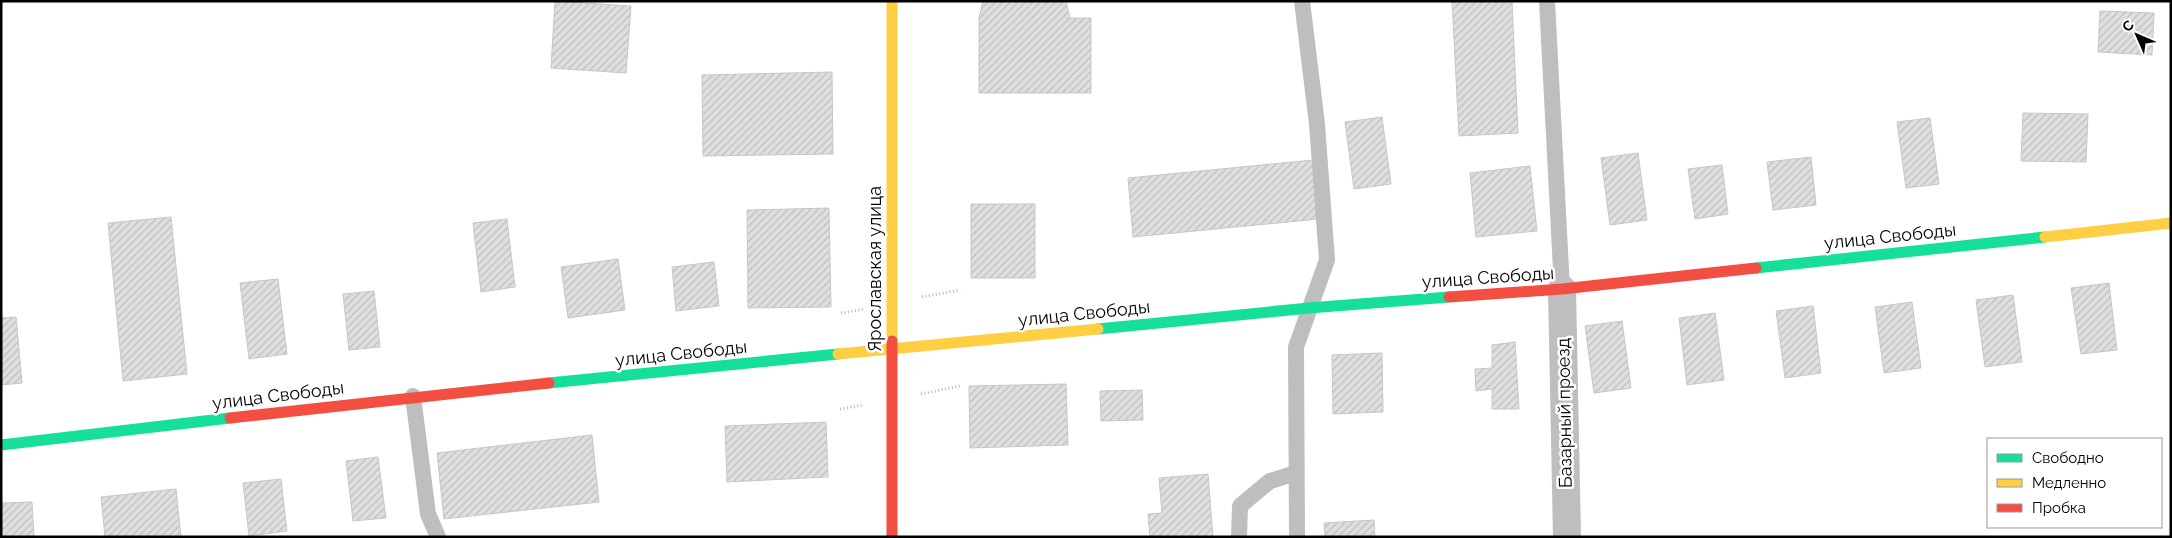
<svg xmlns="http://www.w3.org/2000/svg" width="2172" height="538" font-family="Raleway,sans-serif">
	<defs>
		<pattern id="building-hatch" width="6" height="6" patternUnits="userSpaceOnUse" patternTransform="scale(1.25)"><rect width="6" height="6" fill="#dfdfdf"/><path d="M-1 1l2-2M0 6l6-6M5 7l2-2" fill="none" stroke="#bebebe"/></pattern>
	</defs>
	<rect width="100%" height="100%" fill="#fff"/>
	<path fill="url(#building-hatch)" stroke="#c7c7c7" d="M555 1 631 6 626 73 551 68Z
		M983 1H1066L1070 18H1091V93H979V18Z
		M1452 1H1512L1518 133 1459 136Z
		M2100 11 2154 13 2152 55 2098 52Z
		M832 72 833 154 703 156 702 75Z
		M2023 113 2088 114 2086 162 2021 161Z
		M1382 117 1391 184 1354 189 1345 122Z
		M1930 118 1939 184 1906 188 1897 122Z
		M1638 153 1647 220 1610 225 1601 158Z
		M1811 157 1816 205 1773 210 1767 162Z
		M1313 160 1319 219 1133 237 1128 178Z
		M1722 165 1728 214 1695 219 1688 169Z
		M1530 166 1537 231 1476 237 1470 173Z
		M971 204H1035V278H971Z
		M829 208 831 307 748 308 747 210Z
		M171 217 187 374 123 381 108 223Z
		M507 219 515 287 481 292 473 223Z
		M618 259 625 310 568 318 561 267Z
		M714 262 719 306 676 311 672 267Z
		M278 279 287 354 249 359 240 283Z
		M2109 283 2117 350 2081 354 2071 288Z
		M374 291 380 347 349 350 343 294Z
		M2013 295 2022 362 1985 367 1976 300Z
		M1912 302 1921 368 1884 373 1875 307Z
		M1813 306 1821 373 1785 378 1776 311Z
		M1715 313 1724 380 1687 385 1679 318Z
		M16 317 22 383 1 385V318Z
		M1622 321 1631 388 1594 393 1585 326Z
		M1515 342 1519 409H1492V389L1476 391 1475 369 1492 368V345Z
		M1382 353 1383 412 1333 414 1332 355Z
		M1066 384 1068 445 970 448 969 386Z
		M1142 390 1143 420 1101 421 1100 391Z
		M826 422 828 477 727 482 725 426Z
		M592 435 599 502 444 519 437 453Z
		M378 457 386 518 353 521 346 461Z
		M1208 474 1213 537H1150L1148 514 1162 513 1159 478Z
		M281 479 287 531 249 536 243 483Z
		M176 489 181 537H105L101 497Z
		M32 502 34 537H1V503Z
		M1374 520 1375 537H1325L1324 523Z"/>
	<g fill="none" stroke-linecap="round" stroke-linejoin="round">
		<path stroke="#b9b9b9" stroke-width="3" stroke-dasharray="1 2.5" stroke-linecap="butt" d="M922 297 960 290
			M841 313 864 309
			M921 394 960 386
			M840 409 863 405"/>
		<path stroke="#bebebe" stroke-width="16" d="M1547 1 1562 289
			M413 396 428 514 438 537
			M1239 537 1240 506 1270 481 1296 473
			M1297 537 1296 347 1327 260 1317 124 1302 1"/>
		<path stroke="#bebebe" stroke-width="28" d="M1562 289 1567 537"/>
		<path stroke="#16e098" stroke-width="11" d="M1756 268 2045 237
			M1098 329 1309 308 1449 297
			M549 383 838 354
			M1 445 230 418"/>
		<path stroke="#ffcf43" stroke-width="11" d="M892 1V341
			M2045 237 2171 223
			M838 354 1098 329"/>
		<path stroke="#f24e42" stroke-width="11" d="M1449 297 1562 289 1756 268
			M892 341V537
			M230 418 549 383"/>
	</g>
	<g text-anchor="middle" dominant-baseline="central" stroke-width="5" stroke-linejoin="round" paint-order="stroke">
		<g font-size="18" fill="#000" stroke="#fff">
			<text transform="translate(1890 236) rotate(-6)">улица Свободы</text>
			<text transform="translate(874 269) rotate(-90)">Ярославская улица</text>
			<text transform="translate(1488 277) rotate(-4)">улица Свободы</text>
			<text transform="translate(1084 313) rotate(-6)">улица Свободы</text>
			<text transform="translate(681 353) rotate(-6)">улица Свободы</text>
			<text transform="translate(278 395) rotate(-7)">улица Свободы</text>
			<text transform="translate(1564 413) rotate(-91)">Базарный проезд</text>
		</g>
	</g>
	<rect width="2172" height="538" fill="none" stroke="#000000" stroke-width="5"/>
	<rect x="1987" y="438" width="175" height="90" fill="#ffffff" stroke="#999999"/>
	<rect x="1997" y="454" width="25" height="8" fill="#16e098" stroke="#999999"/>
	<text x="2032" y="463" font-size="15" fill="#000000">Свободно</text>
	<rect x="1997" y="479" width="25" height="8" fill="#ffcf43" stroke="#999999"/>
	<text x="2032" y="488" font-size="15" fill="#000000">Медленно</text>
	<rect x="1997" y="504" width="25" height="8" fill="#f24e42" stroke="#999999"/>
	<text x="2032" y="513" font-size="15" fill="#000000">Пробка</text>
	<g transform="translate(2137 35) rotate(315)" stroke="#ffffff" stroke-width="4" paint-order="stroke">
	<path d="M0-4L9 19L0 12L-9 19Z" fill="#000000"/>
	<text y="-8" font-size="14" font-weight="bold" text-anchor="middle" fill="#000000">С</text>
	</g>
</svg>
